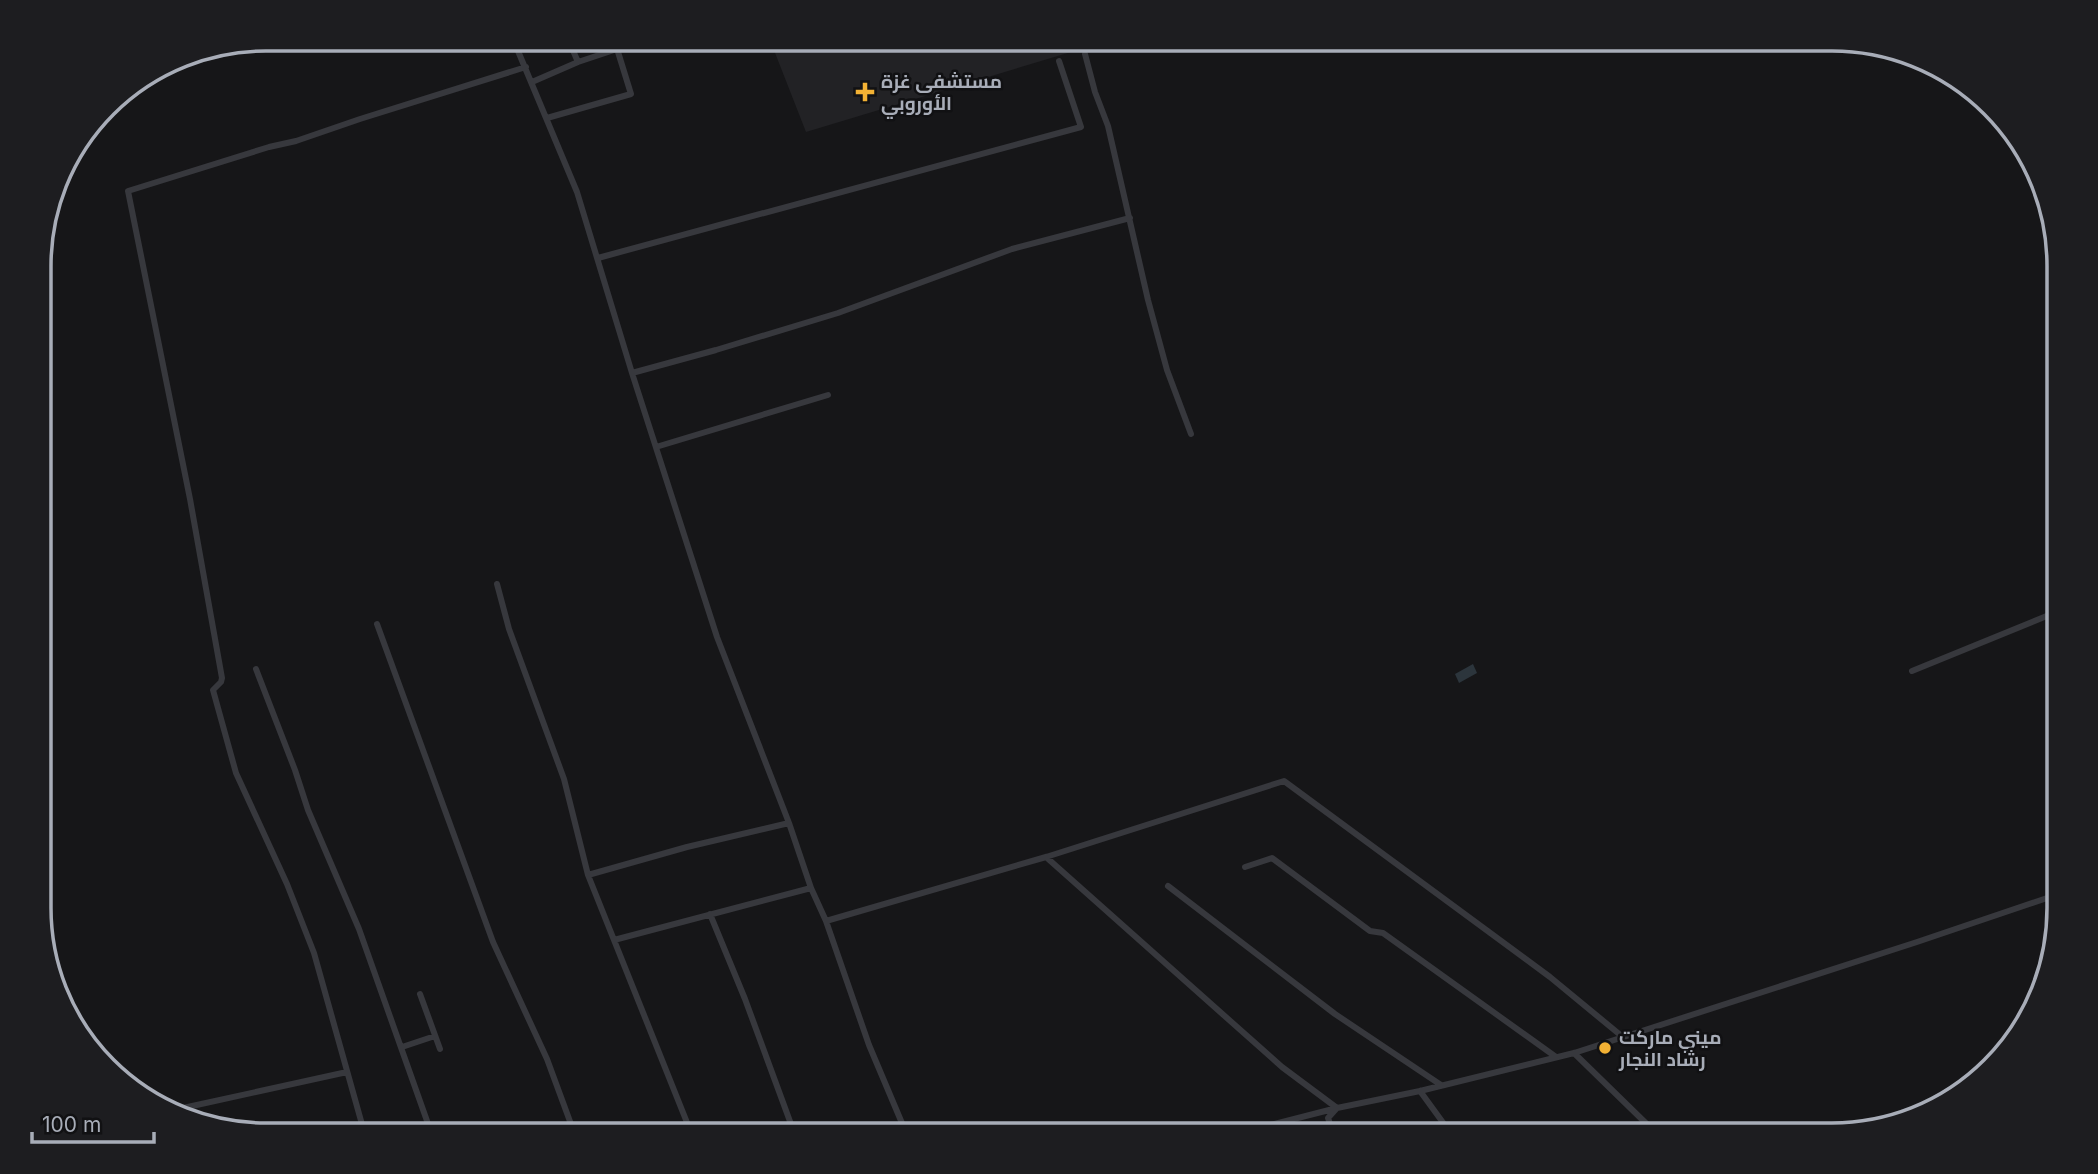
<svg xmlns="http://www.w3.org/2000/svg" width="2098" height="1174" font-family="Inter,Cairo,sans-serif">
	<rect width="100%" height="100%" fill="#161618"/>
	<path fill="#222225" d="M741 39H1076L1071 52 806 132 770 40 745 51Z"/>
	<path fill="#2c353c" d="M1473 664 1477 673 1459 683 1455 674Z"/>
	<g fill="none" stroke-linecap="round" stroke-linejoin="round">
		<path stroke="#37383d" stroke-width="6" d="M513 39 577 192 632 373 717 637 789 823 811 888 826 921 869 1045 907 1135
			M568 39 578 62
			M1085 54 1095 92 1108 126 1148 300 1167 370 1191 434
			M532 82 578 62 617 49
			M547 118 631 94 614 39
			M598 258 1081 127 1059 61
			M632 373 716 350 838 313 1012 249 1130 218
			M656 447 828 395
			M497 584 509 629 564 779 588 875 692 1135
			M377 624 493 942 547 1059 575 1135
			M256 669 295 770 308 810 359 929 432 1135
			M1912 671 2059 611
			M1046 857 1282 1067 1337 1108 1328 1118 1334 1135
			M1245 867 1272 858 1370 931 1383 933 1556 1057
			M588 875 687 847 789 823
			M1168 886 1335 1014 1441 1085
			M710 914 745 999 795 1135
			M826 921 1046 857 1284 781 1550 977 1624 1038
			M614 940 811 888
			M420 994 440 1049
			M402 1047 435 1036
			M1574 1053 1658 1135
			M1420 1091 1452 1135
			M183 1108 347 1072
			M472 1129 475 1135
			M365 1135 314 953 287 884 236 773 213 690 221 682 222 678 190 499 128 191 269 147 296 141 360 119 526 67
			M1231 1135 1337 1108 1420 1091 1574 1053 1917 942 2059 894"/>
	</g>
	<g fill="#f2b134" stroke="#111113" stroke-width="2.5">
		<path d="M861.5 81.5h7v7h7v7h-7v7h-7v-7h-7v-7h7z"/>
		<circle cx="1605" cy="1048" r="7"/>
	</g>
	<g text-anchor="middle" dominant-baseline="central" stroke-width="5" stroke-linejoin="round" paint-order="stroke">
		<g font-size="19" font-weight="bold" fill="#a8adb8" stroke="#111113" text-anchor="start">
			<text x="881" y="81">مستشفى غزة<tspan x="881" dy="22">الأوروبي</tspan></text>
			<text x="1619" y="1037">ميني ماركت<tspan x="1619" dy="22">رشاد النجار</tspan></text>
		</g>
	</g>
	<path d="M0 0H2098V1174H0ZM266 51H1832A215 215 0 0 1 2047 266V908A215 215 0 0 1 1832 1123H266A215 215 0 0 1 51 908V266A215 215 0 0 1 266 51Z" fill="#1d1d20" fill-rule="evenodd"/>
	<path fill="none" stroke="#a8adb8" stroke-width="3.5" d="M266 51H1832A215 215 0 0 1 2047 266V908A215 215 0 0 1 1832 1123H266A215 215 0 0 1 51 908V266A215 215 0 0 1 266 51Z"/>
	<path d="M32 1132v10h122v-10" fill="none" stroke="#a8adb8" stroke-width="3.5"/>
	<text x="42" y="1132" font-size="21" fill="#a8adb8" stroke="#111113" stroke-width="5" paint-order="stroke">100 m</text>
</svg>
